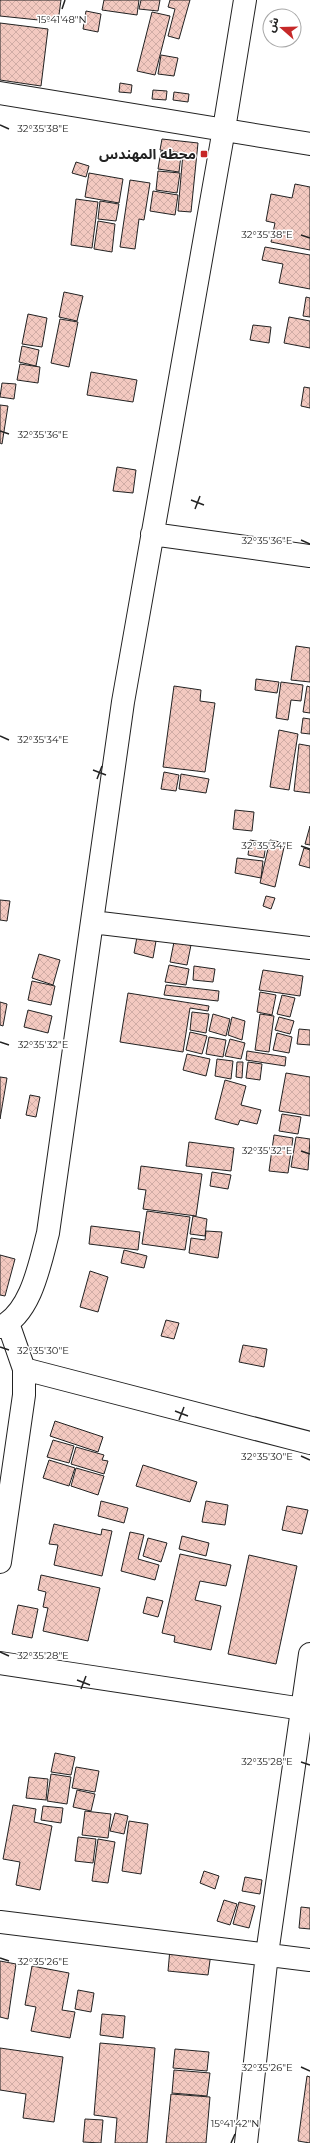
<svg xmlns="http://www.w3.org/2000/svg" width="310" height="2143" font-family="Montserrat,'Noto Sans Arabic',sans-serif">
	<defs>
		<pattern id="building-cross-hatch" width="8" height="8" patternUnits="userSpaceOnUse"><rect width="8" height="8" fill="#f3c9c0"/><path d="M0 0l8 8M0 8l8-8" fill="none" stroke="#d0aca5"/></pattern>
	</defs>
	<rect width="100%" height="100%" fill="#fff"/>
	<path fill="url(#building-cross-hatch)" stroke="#222" d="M0 0H61L58 22 0 16Z
		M104 0H139L137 15 102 10Z
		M141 0H160L158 11 139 9Z
		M170 0H190L179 39 168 36 175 9 168 7Z
		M86 11 101 14 98 32 83 29Z
		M152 12 170 16 155 75 137 71Z
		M0 23 48 29 41 86 0 80Z
		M161 55 178 58 174 76 158 74Z
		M120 83 132 85 131 93 119 92Z
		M153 90 167 91 166 100 152 99Z
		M174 92 189 94 188 102 173 100Z
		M162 139 198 143 191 212 178 211 183 153 160 150Z
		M161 151 181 155 179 172 158 169Z
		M76 162 89 166 86 177 72 173Z
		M158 171 180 173 177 193 156 190Z
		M89 173 123 179 119 203 85 197Z
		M130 180 150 183 144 220 139 219 135 249 120 247Z
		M295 184 310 187V250L271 242 275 223 266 221 271 194 292 198Z
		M153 191 178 195 175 215 150 211Z
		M76 199 98 202 92 248 71 245Z
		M100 201 119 204 116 221 98 219Z
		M98 221 115 224 112 252 94 249Z
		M265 247 310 255V289L279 283 283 264 262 260Z
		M64 292 83 296 77 321 59 317Z
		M306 297 310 298V317L303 316Z
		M28 314 47 318 42 347 22 344Z
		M289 317 310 321V348L284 343Z
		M60 319 78 322 69 367 51 363Z
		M253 325 271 327 269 343 250 340Z
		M22 346 39 350 36 366 19 362Z
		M20 364 40 367 38 383 17 380Z
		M91 372 137 380 133 402 87 395Z
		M2 383 16 384 14 399 0 397Z
		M304 387 310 388V408L301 406Z
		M0 405 8 406 2 444 0 443Z
		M117 467 136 470 133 493 113 491Z
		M296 646 310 648V682L291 680Z
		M256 679 279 682 277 693 255 690Z
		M281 682 303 685 301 701 291 700 288 720 276 718Z
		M174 686 201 690 200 701 215 703 205 772 163 767Z
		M307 686 310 687V713L303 712Z
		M303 718 310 719V734L301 733Z
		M279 730 298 734 289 790 270 787Z
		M299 744 310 746V793L294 791Z
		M164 772 179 775 176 791 161 789Z
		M181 774 209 779 206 793 179 789Z
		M235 810 254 812 252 831 233 829Z
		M310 826V845L305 844Z
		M250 840 266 843 264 858 248 855Z
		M270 840 285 843 275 887 260 883Z
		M304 848 310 850V868L299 865Z
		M237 858 263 861 261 878 235 873Z
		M266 896 275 898 271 909 263 906Z
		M0 900 10 901 7 921 0 920Z
		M137 937 156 941 153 958 134 953Z
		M174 942 191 945 187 965 170 962Z
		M39 954 60 960 53 985 32 978Z
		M169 965 189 969 186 985 165 982Z
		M194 966 215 969 213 982 193 980Z
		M263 970 303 976 300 996 259 990Z
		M32 981 55 986 51 1005 28 1000Z
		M166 985 219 991 218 1001 164 995Z
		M260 992 276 995 272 1015 257 1012Z
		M128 993 209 1006 208 1011 190 1008 183 1052 120 1042Z
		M282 995 295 998 290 1017 277 1014Z
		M0 1002 7 1004 3 1026 0 1025Z
		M28 1010 52 1016 48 1033 24 1027Z
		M192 1012 209 1014 206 1033 190 1030Z
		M213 1014 230 1019 226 1036 209 1031Z
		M260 1014 274 1016 269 1052 255 1050Z
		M232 1017 245 1021 242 1040 228 1035Z
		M279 1017 294 1021 290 1034 275 1030Z
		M299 1029 310 1030V1045L297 1044Z
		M190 1032 207 1036 202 1054 186 1050Z
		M277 1033 292 1037 289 1053 273 1050Z
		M209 1037 226 1040 223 1057 206 1054Z
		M230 1039 245 1043 241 1059 225 1056Z
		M247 1051 286 1057 285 1066 246 1060Z
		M187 1054 210 1059 206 1076 183 1070Z
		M217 1059 233 1061 231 1079 215 1076Z
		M237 1062H243L242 1078 236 1077Z
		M248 1062 262 1064 260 1080 246 1078Z
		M286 1073 310 1077V1116L279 1111Z
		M0 1077 7 1078 0 1119Z
		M225 1080 246 1086 241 1105 261 1110 257 1124 240 1120 238 1125 215 1119Z
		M30 1095 40 1097 36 1117 26 1115Z
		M282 1114 301 1117 298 1134 279 1131Z
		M274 1135 293 1138 288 1173 269 1171Z
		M296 1137 310 1139 308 1170 291 1167Z
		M189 1142 234 1148 231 1171 186 1166Z
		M141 1166 202 1174 196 1216 143 1209 146 1190 138 1189Z
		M212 1172 231 1175 228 1189 210 1186Z
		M147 1211 190 1217 185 1250 142 1244Z
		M193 1216 207 1219 205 1236 190 1234Z
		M91 1226 140 1232 138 1250 89 1244Z
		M206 1231 222 1232 218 1258 189 1253 191 1238 205 1240Z
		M124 1250 147 1256 144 1268 121 1263Z
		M0 1255 15 1259 5 1296 0 1295Z
		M90 1271 108 1277 98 1312 80 1307Z
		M166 1320 179 1323 174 1339 161 1336Z
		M243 1345 267 1349 264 1367 239 1362Z
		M55 1421 103 1437 98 1452 50 1436Z
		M53 1440 74 1446 69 1463 47 1457Z
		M76 1447 104 1455 102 1460 108 1461 104 1474 71 1464Z
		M49 1460 75 1468 69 1486 43 1478Z
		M143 1465 197 1482 190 1502 136 1486Z
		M76 1468 104 1476 98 1495 71 1486Z
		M101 1501 128 1508 124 1523 98 1516Z
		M206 1501 228 1505 225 1525 202 1522Z
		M287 1506 308 1510 302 1534 282 1530Z
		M54 1524 101 1535 102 1529 112 1531 102 1576 54 1565 58 1545 49 1544Z
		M130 1532 144 1535 138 1559 159 1565 155 1580 121 1571Z
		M182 1536 209 1543 206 1556 179 1549Z
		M148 1538 167 1543 161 1562 143 1556Z
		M180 1554 231 1565 226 1586 200 1581 195 1600 221 1606 211 1650 174 1642 175 1636 162 1633Z
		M249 1555 297 1566 276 1664 228 1654Z
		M41 1575 100 1588 88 1641 43 1631 48 1608 43 1607 46 1592 38 1590Z
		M147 1597 163 1601 158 1617 143 1613Z
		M18 1605 38 1609 32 1638 12 1634Z
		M55 1753 75 1757 71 1775 51 1772Z
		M76 1767 99 1771 95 1792 72 1788Z
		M51 1774 71 1777 67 1804 47 1801Z
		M29 1777 48 1779 46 1800 26 1798Z
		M77 1790 95 1794 91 1811 73 1807Z
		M13 1805 36 1809 34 1822 52 1826 40 1890 16 1885 20 1862 3 1859Z
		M43 1806 63 1808 61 1823 41 1820Z
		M85 1811 111 1814 108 1838 82 1835Z
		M115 1813 128 1816 124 1834 110 1831Z
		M129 1821 148 1824 141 1874 122 1871Z
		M78 1837 96 1839 93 1863 75 1861Z
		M98 1839 115 1842 108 1883 92 1881Z
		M204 1871 219 1876 215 1889 200 1883Z
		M245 1877 262 1880 260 1894 242 1891Z
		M224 1900 237 1904 230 1925 217 1921Z
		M239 1902 255 1906 249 1928 233 1924Z
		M301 1907 310 1908V1929L299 1928Z
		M170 1949 211 1953 208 1975 168 1971Z
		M0 1961 16 1964 8 2019 0 2017Z
		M32 1966 69 1973 62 2010 75 2012 70 2038 31 2031 36 2007 25 2005Z
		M78 1990 94 1993 91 2012 75 2009Z
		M102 2014 125 2016 123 2038 100 2035Z
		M100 2043 155 2048 147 2143H115L117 2118 94 2115Z
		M0 2048 63 2057 54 2122 23 2118 26 2094 0 2090Z
		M175 2049 209 2052 207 2071 173 2068Z
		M174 2070 210 2073 207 2096 172 2093Z
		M307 2076 310 2077V2143L298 2141Z
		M171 2094 210 2097 206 2143H166Z
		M85 2119 103 2120 101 2143 83 2142Z"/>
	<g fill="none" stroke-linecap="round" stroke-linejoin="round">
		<g stroke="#222" stroke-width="24">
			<path id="street" d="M0 93 310 144
				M152 534 310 556
				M92 922 310 948
				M0 1327C31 1314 40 1263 48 1233L123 702 224 129 245 0
				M24 1369 310 1443
				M0 1562 24 1395V1369L8 1323
				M0 1663 303 1709
				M0 1922 310 1960
				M246 2143 267 1954 310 1654"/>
		</g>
		<use href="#street" stroke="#fff" stroke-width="22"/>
	</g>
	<path fill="none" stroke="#222" stroke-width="1.5" d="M62 9 65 0M0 125 9 129M301 235 310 238M0 431 9 434M191 500 204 505M195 509 200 496M301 540 310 544M0 736 9 740M93 770 106 775M97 779 102 766M301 846 310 849M0 1042 9 1045M301 1151 310 1154M0 1347 9 1350M175 1411 188 1416M179 1420 184 1407M301 1456 310 1460M0 1652 9 1656M77 1680 90 1685M81 1689 86 1676M301 1762 310 1765M0 1958 9 1961M301 2067 310 2071M231 2143 235 2134"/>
	<rect fill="#c62828" stroke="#fff" stroke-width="1.5" x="200" y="150" width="8" height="8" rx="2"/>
	<g text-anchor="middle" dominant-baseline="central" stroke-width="3" stroke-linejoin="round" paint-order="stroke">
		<g font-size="14" font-weight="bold" fill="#222" stroke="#fff" text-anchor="end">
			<text x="196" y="154">محطه المهندس</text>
		</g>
	</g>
	<g font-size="10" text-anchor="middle" fill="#222" stroke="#fff" stroke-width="3" stroke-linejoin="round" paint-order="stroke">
		<text x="62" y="23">15°41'48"N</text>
		<text x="43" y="132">32°35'38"E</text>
		<text x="267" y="238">32°35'38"E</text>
		<text x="43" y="438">32°35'36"E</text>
		<text x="267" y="544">32°35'36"E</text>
		<text x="43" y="743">32°35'34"E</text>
		<text x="267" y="849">32°35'34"E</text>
		<text x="43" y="1048">32°35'32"E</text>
		<text x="267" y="1154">32°35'32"E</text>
		<text x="43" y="1354">32°35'30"E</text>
		<text x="267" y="1460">32°35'30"E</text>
		<text x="43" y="1659">32°35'28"E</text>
		<text x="267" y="1765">32°35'28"E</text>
		<text x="43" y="1965">32°35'26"E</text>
		<text x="267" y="2071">32°35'26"E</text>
		<text x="235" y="2127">15°41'42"N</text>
	</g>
	<g transform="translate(282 28) rotate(290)"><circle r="19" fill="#ffffff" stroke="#a7a7a7"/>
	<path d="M0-3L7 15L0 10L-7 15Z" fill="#c62828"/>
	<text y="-6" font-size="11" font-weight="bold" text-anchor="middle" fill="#222222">ش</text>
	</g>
</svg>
